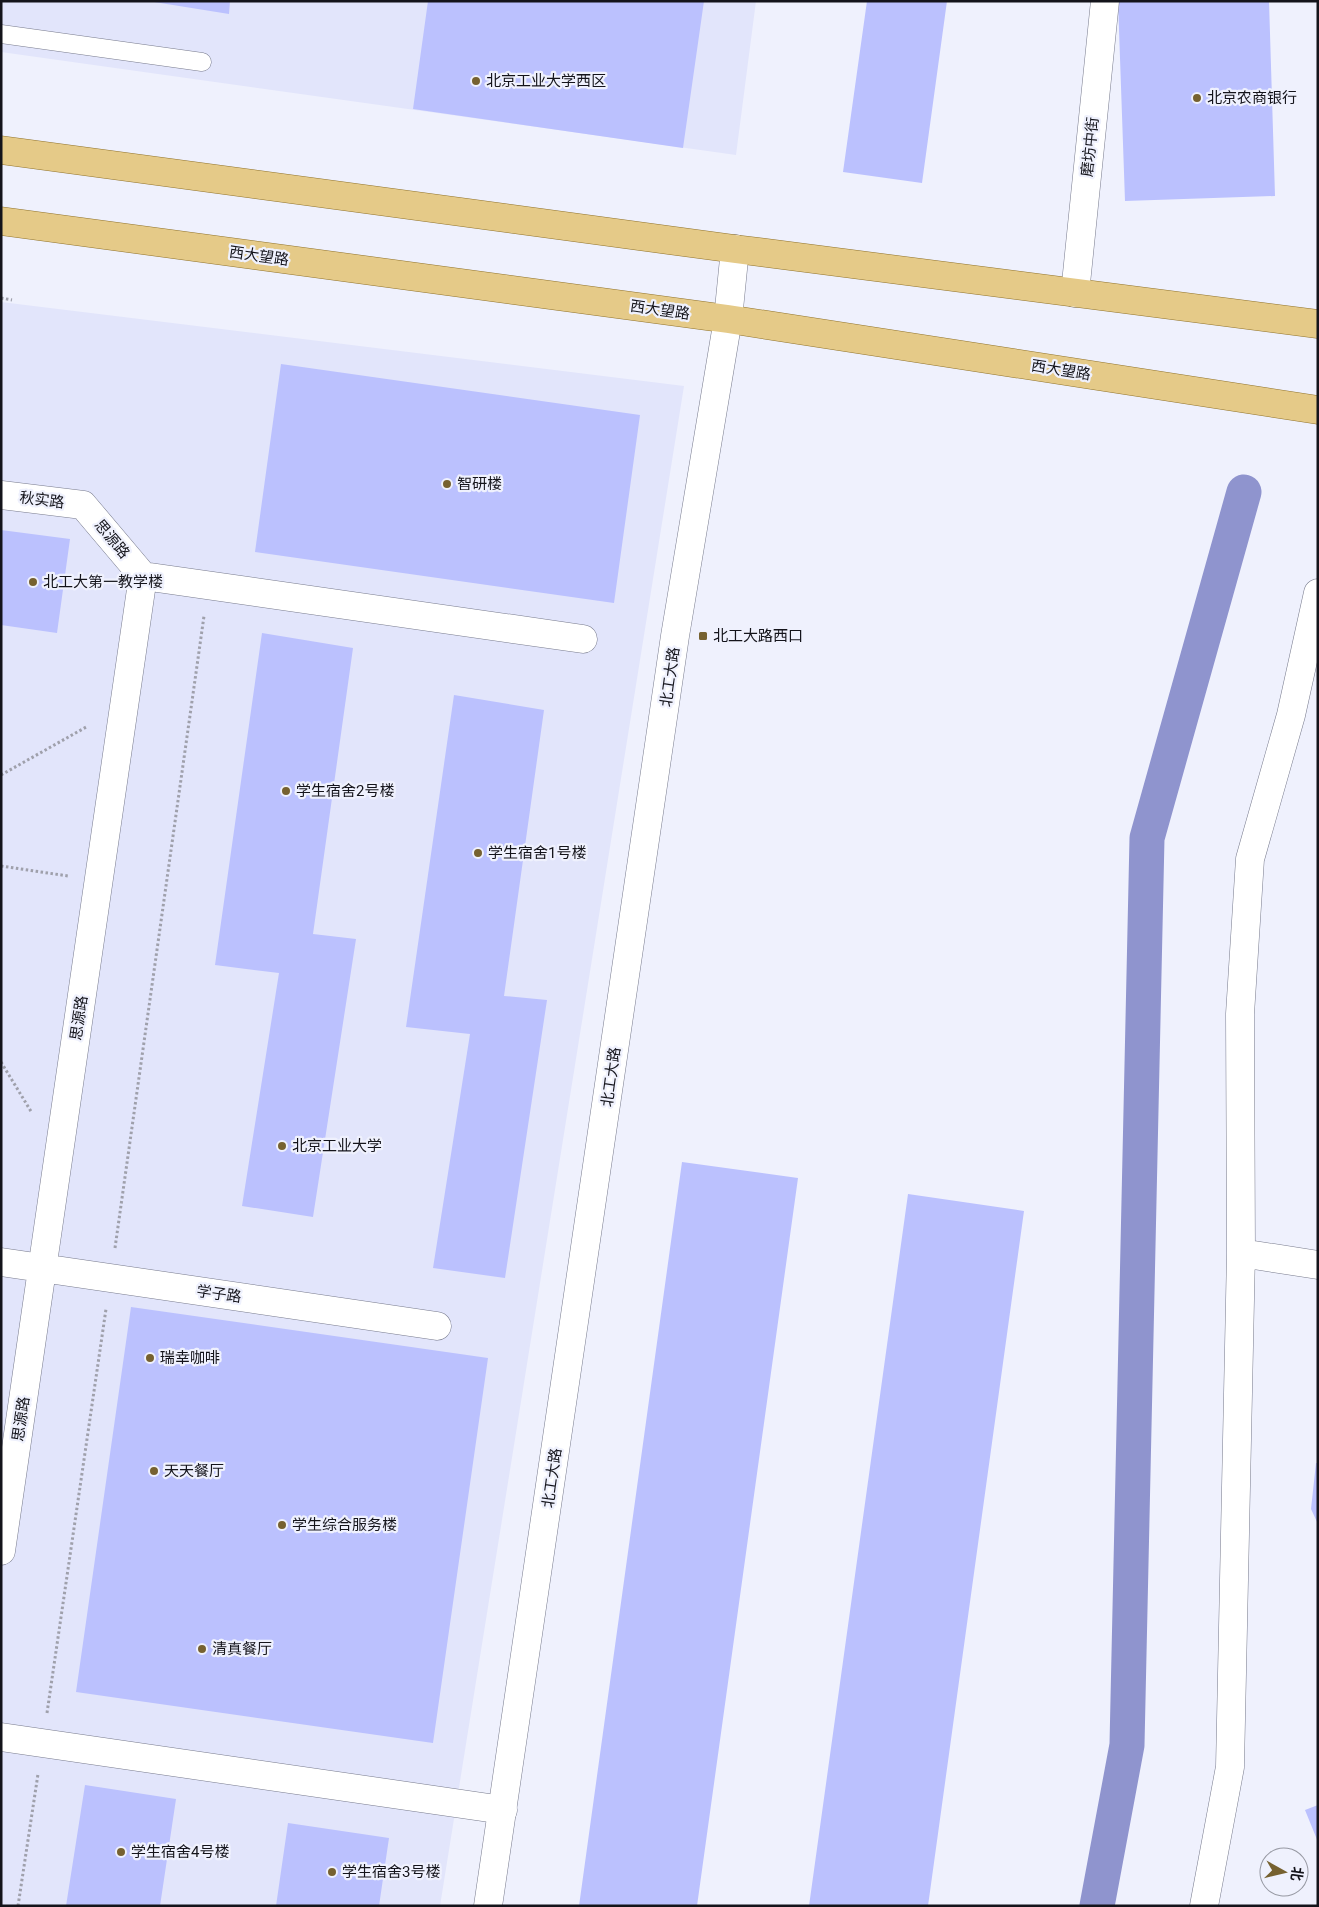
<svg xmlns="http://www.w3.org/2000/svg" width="1319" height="1907" font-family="Roboto,'Noto Sans SC',sans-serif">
	<rect width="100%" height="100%" fill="#eff1fd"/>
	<path fill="#e2e5fb" d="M1 1H756L736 155 1 52Z
		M1 302 684 386 440 1906H1Z"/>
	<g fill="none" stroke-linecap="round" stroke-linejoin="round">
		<path stroke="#8f94ce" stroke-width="35" d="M1097 1906 1127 1745 1147 838 1244 492"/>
	</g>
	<path fill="#bbc1fe" d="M148 1H230L229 14Z
		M428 1H704L683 148 413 109Z
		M867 1H947L922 183 843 172Z
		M1118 1H1269L1275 196 1125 201Z
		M281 364 640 415 614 603 255 552Z
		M1 530 70 539 57 633 1 625Z
		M262 633 353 648 313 934 356 939 313 1217 242 1206 279 973 215 965Z
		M454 695 544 710 504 996 547 1000 505 1278 433 1268 470 1034 406 1027Z
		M682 1162 798 1178 697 1906H579Z
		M908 1194 1024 1211 928 1906H809Z
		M131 1307 488 1358 433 1743 76 1692Z
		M1316 1463H1318V1524L1311 1509Z
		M85 1785 176 1799 160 1906H66Z
		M1318 1805V1842L1305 1810Z
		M288 1823 389 1838 379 1906H276Z"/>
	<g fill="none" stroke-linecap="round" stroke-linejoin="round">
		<g stroke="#787b8d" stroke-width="19">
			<path id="service" d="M1 34 202 62"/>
		</g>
		<g stroke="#787b8d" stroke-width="29">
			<path id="minor" d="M1075 293 1105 1
				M1 495 83 505 143 576 1 1551
				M143 576 583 639
				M1241 1253 1318 1265
				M1 1262 437 1326
				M1 1737 503 1810
				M1204 1906 1230 1767 1241 1253 1240 1014 1250 859 1291 715 1318 593"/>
		</g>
		<g stroke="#787b8d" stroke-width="29">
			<path id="tertiary" d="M488 1906 675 636 728 319 735 249"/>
		</g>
		<g stroke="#91742e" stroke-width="29">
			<path id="primary" d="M1 150 735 249 1318 324
				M1 221 728 319 1318 410"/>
		</g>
		<path stroke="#9fa0ab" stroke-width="3" stroke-dasharray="2.5 2.5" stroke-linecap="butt" d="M1 298 12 300
			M1 775 88 726
			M1 866 68 876
			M1 1062 32 1113
			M115 1248 204 616
			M47 1713 106 1309
			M18 1906 38 1774"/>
		<use href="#service" stroke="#fff" stroke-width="18"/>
		<use href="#minor" stroke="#fff" stroke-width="28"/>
		<use href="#tertiary" stroke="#fff" stroke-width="28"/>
		<use href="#primary" stroke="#e5ca88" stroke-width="28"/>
	</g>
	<g fill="#766130" stroke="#eff1fd" stroke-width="2">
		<circle cx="476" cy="81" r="5"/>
		<circle cx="1197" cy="98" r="5"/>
		<circle cx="447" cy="484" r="5"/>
		<circle cx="33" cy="582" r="5"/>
		<rect x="698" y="631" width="10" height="10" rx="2.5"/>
		<circle cx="286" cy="791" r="5"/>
		<circle cx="478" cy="853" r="5"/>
		<circle cx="282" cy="1146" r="5"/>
		<circle cx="150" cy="1358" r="5"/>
		<circle cx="154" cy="1471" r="5"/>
		<circle cx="282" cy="1525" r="5"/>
		<circle cx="202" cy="1649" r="5"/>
		<circle cx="121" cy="1852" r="5"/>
		<circle cx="332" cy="1872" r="5"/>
	</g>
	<g text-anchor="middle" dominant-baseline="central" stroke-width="4.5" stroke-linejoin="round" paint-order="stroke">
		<g font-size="15" fill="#14141b" stroke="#eff1fd" text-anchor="start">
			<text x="486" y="81">北京工业大学西区</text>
			<text x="1207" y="98">北京农商银行</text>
			<text x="457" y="484">智研楼</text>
			<text x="43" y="582">北工大第一教学楼</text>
			<text x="713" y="636">北工大路西口</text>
			<text x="296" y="791">学生宿舍2号楼</text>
			<text x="488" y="853">学生宿舍1号楼</text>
			<text x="292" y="1146">北京工业大学</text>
			<text x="160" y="1358">瑞幸咖啡</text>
			<text x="164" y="1471">天天餐厅</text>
			<text x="292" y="1525">学生综合服务楼</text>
			<text x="212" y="1649">清真餐厅</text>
			<text x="131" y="1852">学生宿舍4号楼</text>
			<text x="342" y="1872">学生宿舍3号楼</text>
		</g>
		<g font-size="15" fill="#14141b" stroke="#eff1fd">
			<text transform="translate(1090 147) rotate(-84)">磨坊中街</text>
			<text transform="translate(259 256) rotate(8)">西大望路</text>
			<text transform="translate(660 310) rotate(8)">西大望路</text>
			<text transform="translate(1061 370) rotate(9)">西大望路</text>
			<text transform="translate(42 500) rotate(7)">秋实路</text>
			<text transform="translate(112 539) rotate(50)">思源路</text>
			<text transform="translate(670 677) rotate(-82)">北工大路</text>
			<text transform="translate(79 1018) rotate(-82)">思源路</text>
			<text transform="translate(611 1077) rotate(-82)">北工大路</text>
			<text transform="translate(219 1294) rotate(8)">学子路</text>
			<text transform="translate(21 1419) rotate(-82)">思源路</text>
			<text transform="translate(552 1478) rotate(-82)">北工大路</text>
		</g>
	</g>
	<rect width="1319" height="1907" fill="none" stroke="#14141b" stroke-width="5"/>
	<g transform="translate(1284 1872) rotate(98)"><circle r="24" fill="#eff1fd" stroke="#9799a3"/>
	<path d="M0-4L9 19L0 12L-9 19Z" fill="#766130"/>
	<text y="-8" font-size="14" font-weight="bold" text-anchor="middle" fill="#14141b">北</text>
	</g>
</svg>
